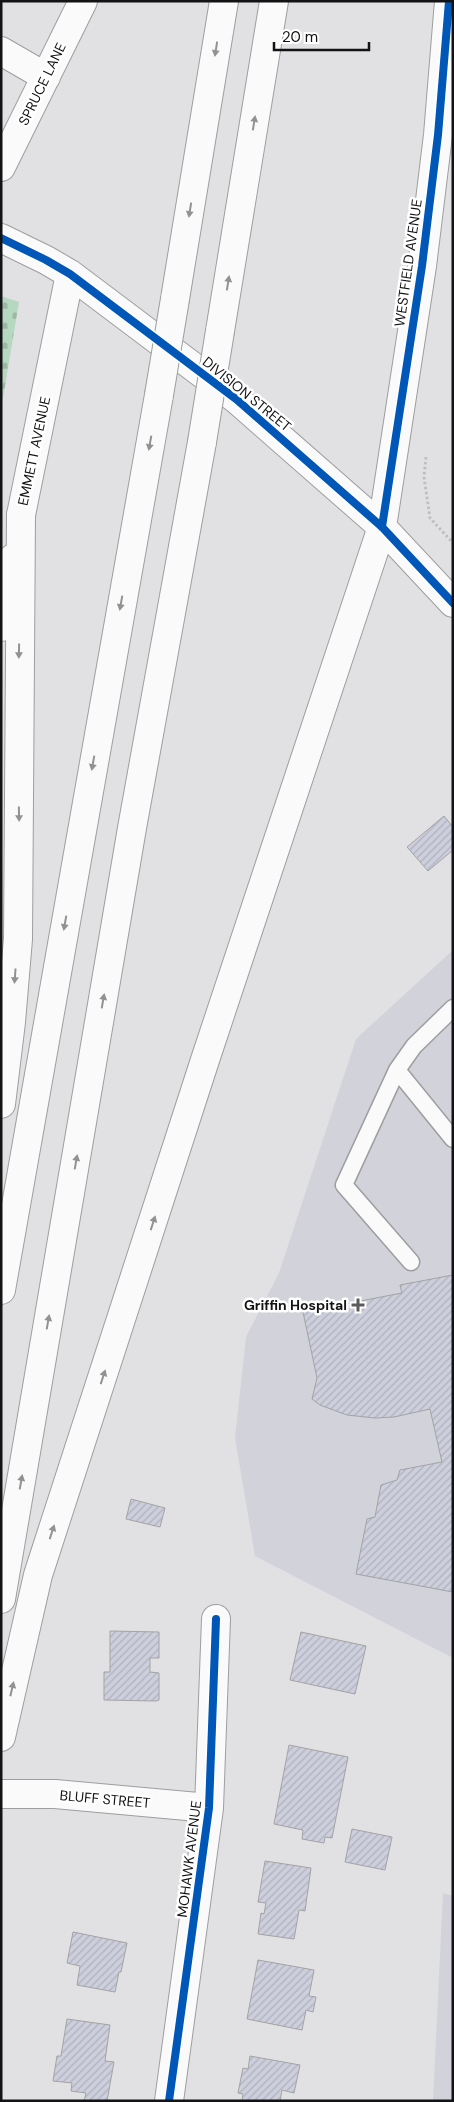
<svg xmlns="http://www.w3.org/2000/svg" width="454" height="2102" font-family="'DM Sans',sans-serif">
	<defs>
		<pattern id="cemetery-stones" width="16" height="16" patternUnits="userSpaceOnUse" patternTransform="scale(1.25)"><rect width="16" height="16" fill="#b6d7c0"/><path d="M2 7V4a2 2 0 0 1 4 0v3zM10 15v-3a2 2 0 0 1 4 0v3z" fill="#9cb8a4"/></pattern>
		<pattern id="building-hatch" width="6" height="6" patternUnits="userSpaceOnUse" patternTransform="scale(1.25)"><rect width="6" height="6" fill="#cecfdd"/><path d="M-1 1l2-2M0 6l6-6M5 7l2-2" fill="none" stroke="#b0b1bd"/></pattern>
	</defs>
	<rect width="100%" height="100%" fill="#e1e1e4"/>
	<path fill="#d1d2da" d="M453 950V1658L255 1556 235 1438 246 1337 279 1273 356 1039Z
		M443 1893 453 1896V2101H433Z"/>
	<path fill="url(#cemetery-stones)" d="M1 296 19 302 1 410Z"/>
	<path fill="url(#building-hatch)" stroke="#a3a3a5" d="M444 816 453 827V850L428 871 407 847Z
		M453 1275V1592L356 1574 367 1519 375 1517 381 1485 397 1480 400 1470 442 1462 430 1409 394 1417 375 1418 347 1415 320 1405 312 1399 317 1378 303 1312 402 1293 400 1285Z
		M131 1499 165 1508 160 1527 126 1519Z
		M110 1631 159 1632V1658H150V1672L159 1673V1700L156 1701 104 1700V1672H110Z
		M301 1632 366 1646 355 1694 290 1680Z
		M289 1745 348 1757 332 1838 325 1837 324 1843 302 1839 303 1830 274 1824Z
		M352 1829 392 1837 385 1870 345 1862Z
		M265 1861 311 1868 305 1911 299 1910 294 1939 258 1934 261 1913 264 1914 266 1903 258 1902Z
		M73 1932 127 1943 121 1972H119L115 1992 77 1985 80 1966 67 1963Z
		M258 1960 314 1970 309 1996 316 1997 313 2012 306 2010 302 2030 247 2019Z
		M67 2019 110 2025 105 2061 114 2062 107 2101H84L86 2093 71 2091 72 2083 53 2081 57 2056H61Z
		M250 2056 300 2065 294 2093 282 2090 280 2101H242L243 2094 238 2093 243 2068 248 2069Z"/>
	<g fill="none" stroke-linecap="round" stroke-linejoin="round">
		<g stroke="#9e9ea0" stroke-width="19">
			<path id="service" d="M453 1008 414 1046 397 1070 453 1139
				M397 1070 344 1185 411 1262"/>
		</g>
		<g stroke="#9e9ea0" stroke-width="30">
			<path id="minor" d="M1 51 46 77
				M1 167 83 1
				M1 627 13 558
				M1 1794H55L209 1808
				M169 2101 209 1808 216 1619"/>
		</g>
		<g stroke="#9e9ea0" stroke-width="30">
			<path id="tertiary" d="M1 238 46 260 70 274 236 399 382 527 453 603
				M21 515 70 274
				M382 527 422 266 438 135 449 1"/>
		</g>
		<g stroke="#9e9ea0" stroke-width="30">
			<path id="motorway" d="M175 299 224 1
				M220 331 274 1
				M1 1104 11 1022 18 939 21 515
				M1 1290 159 395
				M1 1599 132 828 202 442
				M1 1737 38 1575 205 1060 382 527"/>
		</g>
		<path stroke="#bfbfc0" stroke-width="3" stroke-dasharray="2.5 2.5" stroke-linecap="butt" d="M426 457 424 477 430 518 453 543"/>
		<use href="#service" stroke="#fafafb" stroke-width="16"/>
		<use href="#minor" stroke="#fafafb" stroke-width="28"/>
		<use href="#tertiary" stroke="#fafafb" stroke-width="28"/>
		<use href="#motorway" stroke="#fafafb" stroke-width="28"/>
		<g stroke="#9e9ea0" stroke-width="30" stroke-linecap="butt">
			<path id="motorway-bridge" d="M159 395 175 299
				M202 442 220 331"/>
		</g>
		<use href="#motorway-bridge" stroke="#fafafb" stroke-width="28"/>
		<g stroke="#fff" stroke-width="11">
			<path id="cycleway" d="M1 238 46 260 70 274 236 399 382 527 453 603
				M382 527 422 266 438 135 449 1
				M169 2101 209 1808 216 1619"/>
		</g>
		<use href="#cycleway" stroke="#0057b8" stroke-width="8"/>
	</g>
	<defs><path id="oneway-solid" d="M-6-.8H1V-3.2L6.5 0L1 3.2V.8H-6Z" transform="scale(1.25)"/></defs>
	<g fill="#929294">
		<use href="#oneway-solid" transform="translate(216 49) rotate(99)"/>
		<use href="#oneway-solid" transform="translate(254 123) rotate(-81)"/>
		<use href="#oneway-solid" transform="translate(190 210) rotate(99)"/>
		<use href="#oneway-solid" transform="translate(228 283) rotate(-81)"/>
		<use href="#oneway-solid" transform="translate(150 443) rotate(100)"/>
		<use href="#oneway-solid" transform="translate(121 603) rotate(100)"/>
		<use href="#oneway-solid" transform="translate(19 651) rotate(91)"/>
		<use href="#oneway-solid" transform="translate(93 763) rotate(100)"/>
		<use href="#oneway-solid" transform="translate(19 814) rotate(89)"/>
		<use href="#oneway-solid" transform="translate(65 923) rotate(100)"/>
		<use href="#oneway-solid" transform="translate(15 976) rotate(94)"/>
		<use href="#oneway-solid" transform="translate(103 1001) rotate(-80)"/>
		<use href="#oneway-solid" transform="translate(76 1162) rotate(-80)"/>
		<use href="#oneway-solid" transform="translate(153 1223) rotate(-72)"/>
		<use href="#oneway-solid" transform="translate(48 1322) rotate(-80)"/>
		<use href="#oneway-solid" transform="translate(103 1377) rotate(-72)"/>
		<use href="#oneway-solid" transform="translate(21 1482) rotate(-80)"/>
		<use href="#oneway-solid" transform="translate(52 1532) rotate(-72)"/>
		<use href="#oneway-solid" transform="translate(12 1689) rotate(-77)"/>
	</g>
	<path fill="#5b5b5d" stroke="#fff" stroke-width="2" d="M355.5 1297.5h5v5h5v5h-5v5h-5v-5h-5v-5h5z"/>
	<g text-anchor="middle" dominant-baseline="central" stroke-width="5" stroke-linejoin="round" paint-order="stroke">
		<g font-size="14" fill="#131315" stroke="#fff">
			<text transform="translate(42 84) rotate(-64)">SPRUCE LANE</text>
			<text transform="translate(408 263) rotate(-82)">WESTFIELD AVENUE</text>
			<text transform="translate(247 394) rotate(39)">DIVISION STREET</text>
			<text transform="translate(34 451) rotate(-78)">EMMETT AVENUE</text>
			<text transform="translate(105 1799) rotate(5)">BLUFF STREET</text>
			<text transform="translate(189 1859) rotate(-83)">MOHAWK AVENUE</text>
		</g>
		<g font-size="14" font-weight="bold" fill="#131315" stroke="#fff" text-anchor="end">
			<text x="347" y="1305">Griffin Hospital</text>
		</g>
	</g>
	<rect width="454" height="2102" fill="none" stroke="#131315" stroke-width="5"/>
	<path d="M274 42v8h95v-8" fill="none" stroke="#131315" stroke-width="2.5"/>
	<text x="282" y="42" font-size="15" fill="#131315" stroke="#ffffff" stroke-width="4" paint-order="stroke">20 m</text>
</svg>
